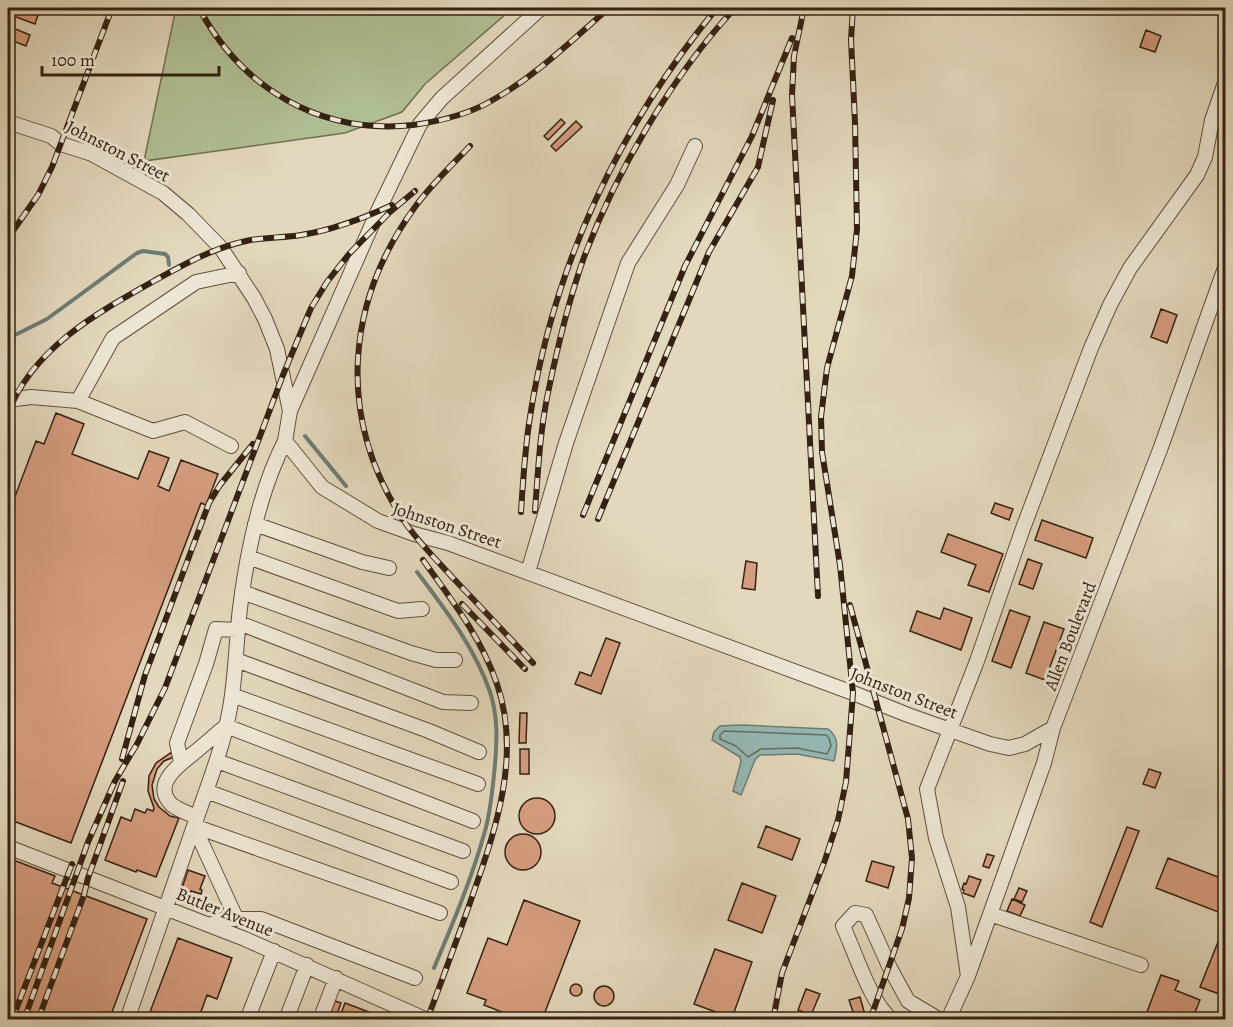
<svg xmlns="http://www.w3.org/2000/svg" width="1233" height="1027" font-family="Alegreya,serif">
	<rect width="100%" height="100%" fill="#e3d8bd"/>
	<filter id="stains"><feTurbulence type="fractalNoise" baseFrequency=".00333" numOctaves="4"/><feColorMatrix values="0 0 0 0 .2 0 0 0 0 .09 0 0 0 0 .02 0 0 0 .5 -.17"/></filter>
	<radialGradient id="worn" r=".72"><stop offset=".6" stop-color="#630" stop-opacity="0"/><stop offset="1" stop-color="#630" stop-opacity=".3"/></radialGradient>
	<path fill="#b0bf94" stroke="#727052" stroke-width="1.5" d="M176 8H513L425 84 402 112 345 133 144 161Z"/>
	<path fill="#95b9b5" stroke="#6e7d73" stroke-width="1.5" d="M740 725 828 729C840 738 837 748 834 761L797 754 760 755 755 760 741 795 733 791 741 762 740 757 712 740 714 732 720 726Z"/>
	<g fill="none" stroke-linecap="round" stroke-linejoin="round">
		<path stroke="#646e63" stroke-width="1.5" d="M724 731 826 735 829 738 831 746 827 754 797 748 761 749 748 757 736 746 720 739V735Z"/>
		<path stroke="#6e7d73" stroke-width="4" d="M8 346 15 335 47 319 137 253 143 251 165 254 168 257 169 265
			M305 436 346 486
			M417 572C445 609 475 648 490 692 498 716 497 739 495 764 493 786 491 810 485 831 472 878 453 923 434 968"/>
	</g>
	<path fill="#d59d7e" stroke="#342211" stroke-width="1.5" d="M10 8H26L39 12 35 24 8 14Z
		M8 26 30 35 26 46 8 39Z
		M1146 30 1161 36 1155 52 1140 47Z
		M561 119 565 123 548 140 544 136Z
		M576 121 582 127 556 151 551 146Z
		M1161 309 1177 315 1167 343 1151 337Z
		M56 413 84 424 72 454 138 479 149 451 169 458 158 486 169 491 181 460 218 474 206 505 201 503 71 843 8 819V515L36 441 44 444Z
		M995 503 1013 509 1009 520 991 513Z
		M1042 520 1093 538 1086 558 1035 540Z
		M948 534 1003 554 989 592 968 585 976 565 941 552Z
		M1028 559 1042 564 1033 589 1019 584Z
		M746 561 757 563 755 590 742 588Z
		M944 608 972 618 961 650 910 631 917 611 940 619Z
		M1010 610 1030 617 1011 668 992 661Z
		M1044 622 1064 629 1045 680 1026 673Z
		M606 638 620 643 601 694 575 684 580 672 591 676Z
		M520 713H527L526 743H519Z
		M520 749H529V774H520Z
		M172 752 174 757 164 761 157 769 152 785 154 799 159 807 170 816 179 818 156 877 137 870 136 872 105 860 121 817 131 821 135 809 145 813 147 809 153 811 154 808 148 791 149 776 156 763Z
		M1149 769 1161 773 1155 788 1143 784Z
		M519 816a18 18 0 1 1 36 0a18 18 0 1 1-36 0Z
		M766 826 800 839 792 860 758 847Z
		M1127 827 1139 831 1102 927 1090 922Z
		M505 852a18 18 0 1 1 36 0a18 18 0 1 1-36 0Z
		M987 854 994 856 989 868 983 866Z
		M8 858 55 876 52 883 147 919 109 1020H8Z
		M1168 858 1226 880V915L1156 888Z
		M872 861 894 867 888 888 866 881Z
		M188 870 205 876 200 889 202 890 201 894 191 891 187 901 182 899 186 889 182 888Z
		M969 876 981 880 974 897 963 893 964 890 962 889 964 883 966 884Z
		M742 883 776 896 762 933 728 920Z
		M1019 888 1027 891 1022 902 1014 899Z
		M1012 899 1025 905 1020 916 1007 911Z
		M524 900 580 921 542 1020H522L484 1005 486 1000 467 993 488 938 507 945Z
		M1220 937 1226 939V987L1222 995 1200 987Z
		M178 938 232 958 217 999 207 995 198 1020H147Z
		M715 949 752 962 732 1018 694 1004Z
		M1161 975 1179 981 1175 990 1200 1000 1192 1020H1144Z
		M570 990a6 6 0 1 1 12 0a6 6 0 1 1-12 0Z
		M594 996a10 10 0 1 1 20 0a10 10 0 1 1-20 0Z
		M806 989 820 994 811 1015 798 1010Z
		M860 997 865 1015 855 1018 849 1000Z
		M335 1001 341 1003 335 1020H328Z
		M345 1003 377 1015 375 1020 339 1019Z"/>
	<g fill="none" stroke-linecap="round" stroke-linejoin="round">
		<g stroke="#60503c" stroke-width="16">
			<path id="minor" d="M8 122 51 136 61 144 92 154 163 193 188 214 221 248 254 298 265 319 277 349 290 411 285 441 322 487 378 521 414 534 448 543 853 693 908 715 990 744 1009 748 1025 744 1053 728
				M8 400 31 397 78 401
				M290 411 378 211 420 124 442 98 541 8
				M231 446 185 422 153 431 78 401 113 338 196 282 239 273
				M255 524 362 562 389 568
				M248 557 398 611 422 609
				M528 572 566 443 628 263 677 185 695 146
				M242 592 411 653 436 660H455
				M239 623 443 702 471 703
				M236 660 429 731 479 752
				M232 695 478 784
				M217 761 463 851
				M181 762 177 743 206 664 216 629 238 630
				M206 791 451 882
				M197 817C189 814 179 810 172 805 151 784 179 765 194 753 205 744 215 735 226 726L473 821
				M8 847 245 939 427 1020
				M990 914 1141 965
				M236 918 194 826C207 787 223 749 230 708 236 675 236 642 240 608 247 552 259 492 285 441
				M209 925 225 919H261L415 978
				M968 976 958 907 936 838 927 789 977 661 1022 531 1091 348 1110 305 1130 268 1197 175 1205 157 1212 120 1226 80
				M127 1020 194 826 440 913
				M247 1020 274 951
				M286 1020 307 965
				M320 1020 336 978
				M892 1020C871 1004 855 952 843 926L855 913 866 915 890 968 908 1001 940 1020
				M948 1020 968 976 1044 763 1053 728 1161 447 1226 265"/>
		</g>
		<use href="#minor" stroke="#ede6d4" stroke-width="14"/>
		<g stroke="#342211" stroke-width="6">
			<path id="rail" d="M199 8C242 89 321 135 413 125 441 121 467 115 491 101 536 76 571 41 609 8
				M804 8 794 56 792 95 818 596
				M470 146C451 166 431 185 415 207 345 303 337 417 402 518 416 540 435 558 452 577 479 605 506 634 533 663
				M8 238 38 195 52 167 112 8
				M8 413C33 348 97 313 154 281 183 265 213 248 246 241 264 237 283 238 301 235 333 230 362 219 392 205
				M535 511C538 471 540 431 548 393 557 349 568 303 583 260 615 173 672 76 735 8
				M521 512C523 480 525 448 530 417 553 266 620 125 717 8
				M583 515 685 266 752 136 792 38
				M598 519 709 252 758 167 773 100
				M423 560C451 599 481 637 497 684 522 757 495 831 471 900 457 940 442 980 427 1020
				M462 604 525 669
				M850 605 908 819 912 858 909 898 902 929 870 1020
				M122 759 145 675 209 503 220 485 253 444
				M12 1020 72 864
				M24 1020 88 842 115 781 137 744 165 688 283 375 311 308 327 282 349 254 390 212 415 191
				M38 1020 84 895 88 878 123 781
				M773 1020 782 973 825 860 838 820 846 782 853 693 840 565 822 452 821 417 827 368 852 276 857 229 855 122 851 40 853 8"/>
		</g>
		<use href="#rail" stroke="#ede6d4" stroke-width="4" stroke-dasharray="11" stroke-linecap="butt"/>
	</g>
	<g text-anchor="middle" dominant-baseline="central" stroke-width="6" stroke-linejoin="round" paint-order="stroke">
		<g font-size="18" fill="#342211" stroke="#ede6d4">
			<text transform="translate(118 151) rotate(27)">Johnston Street</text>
			<text transform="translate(447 525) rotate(18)">Johnston Street</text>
			<text transform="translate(1070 636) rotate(-69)">Allen Boulevard</text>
			<text transform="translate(904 693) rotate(21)">Johnston Street</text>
			<text transform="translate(225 912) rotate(22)">Butler Avenue</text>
		</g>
	</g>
	<rect width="1233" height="1027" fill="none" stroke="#e3d8bd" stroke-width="30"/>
	<rect x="9" y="9" width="1215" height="1009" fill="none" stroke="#342211" stroke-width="3"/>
	<rect x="15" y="15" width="1203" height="997" fill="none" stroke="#342211" stroke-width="1.5"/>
	<path d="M42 66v9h177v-9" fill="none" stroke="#342211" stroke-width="3"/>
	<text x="51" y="66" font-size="18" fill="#342211" stroke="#ede6d4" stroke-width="4.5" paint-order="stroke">100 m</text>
	<rect width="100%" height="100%" filter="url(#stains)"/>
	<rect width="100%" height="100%" fill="url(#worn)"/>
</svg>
